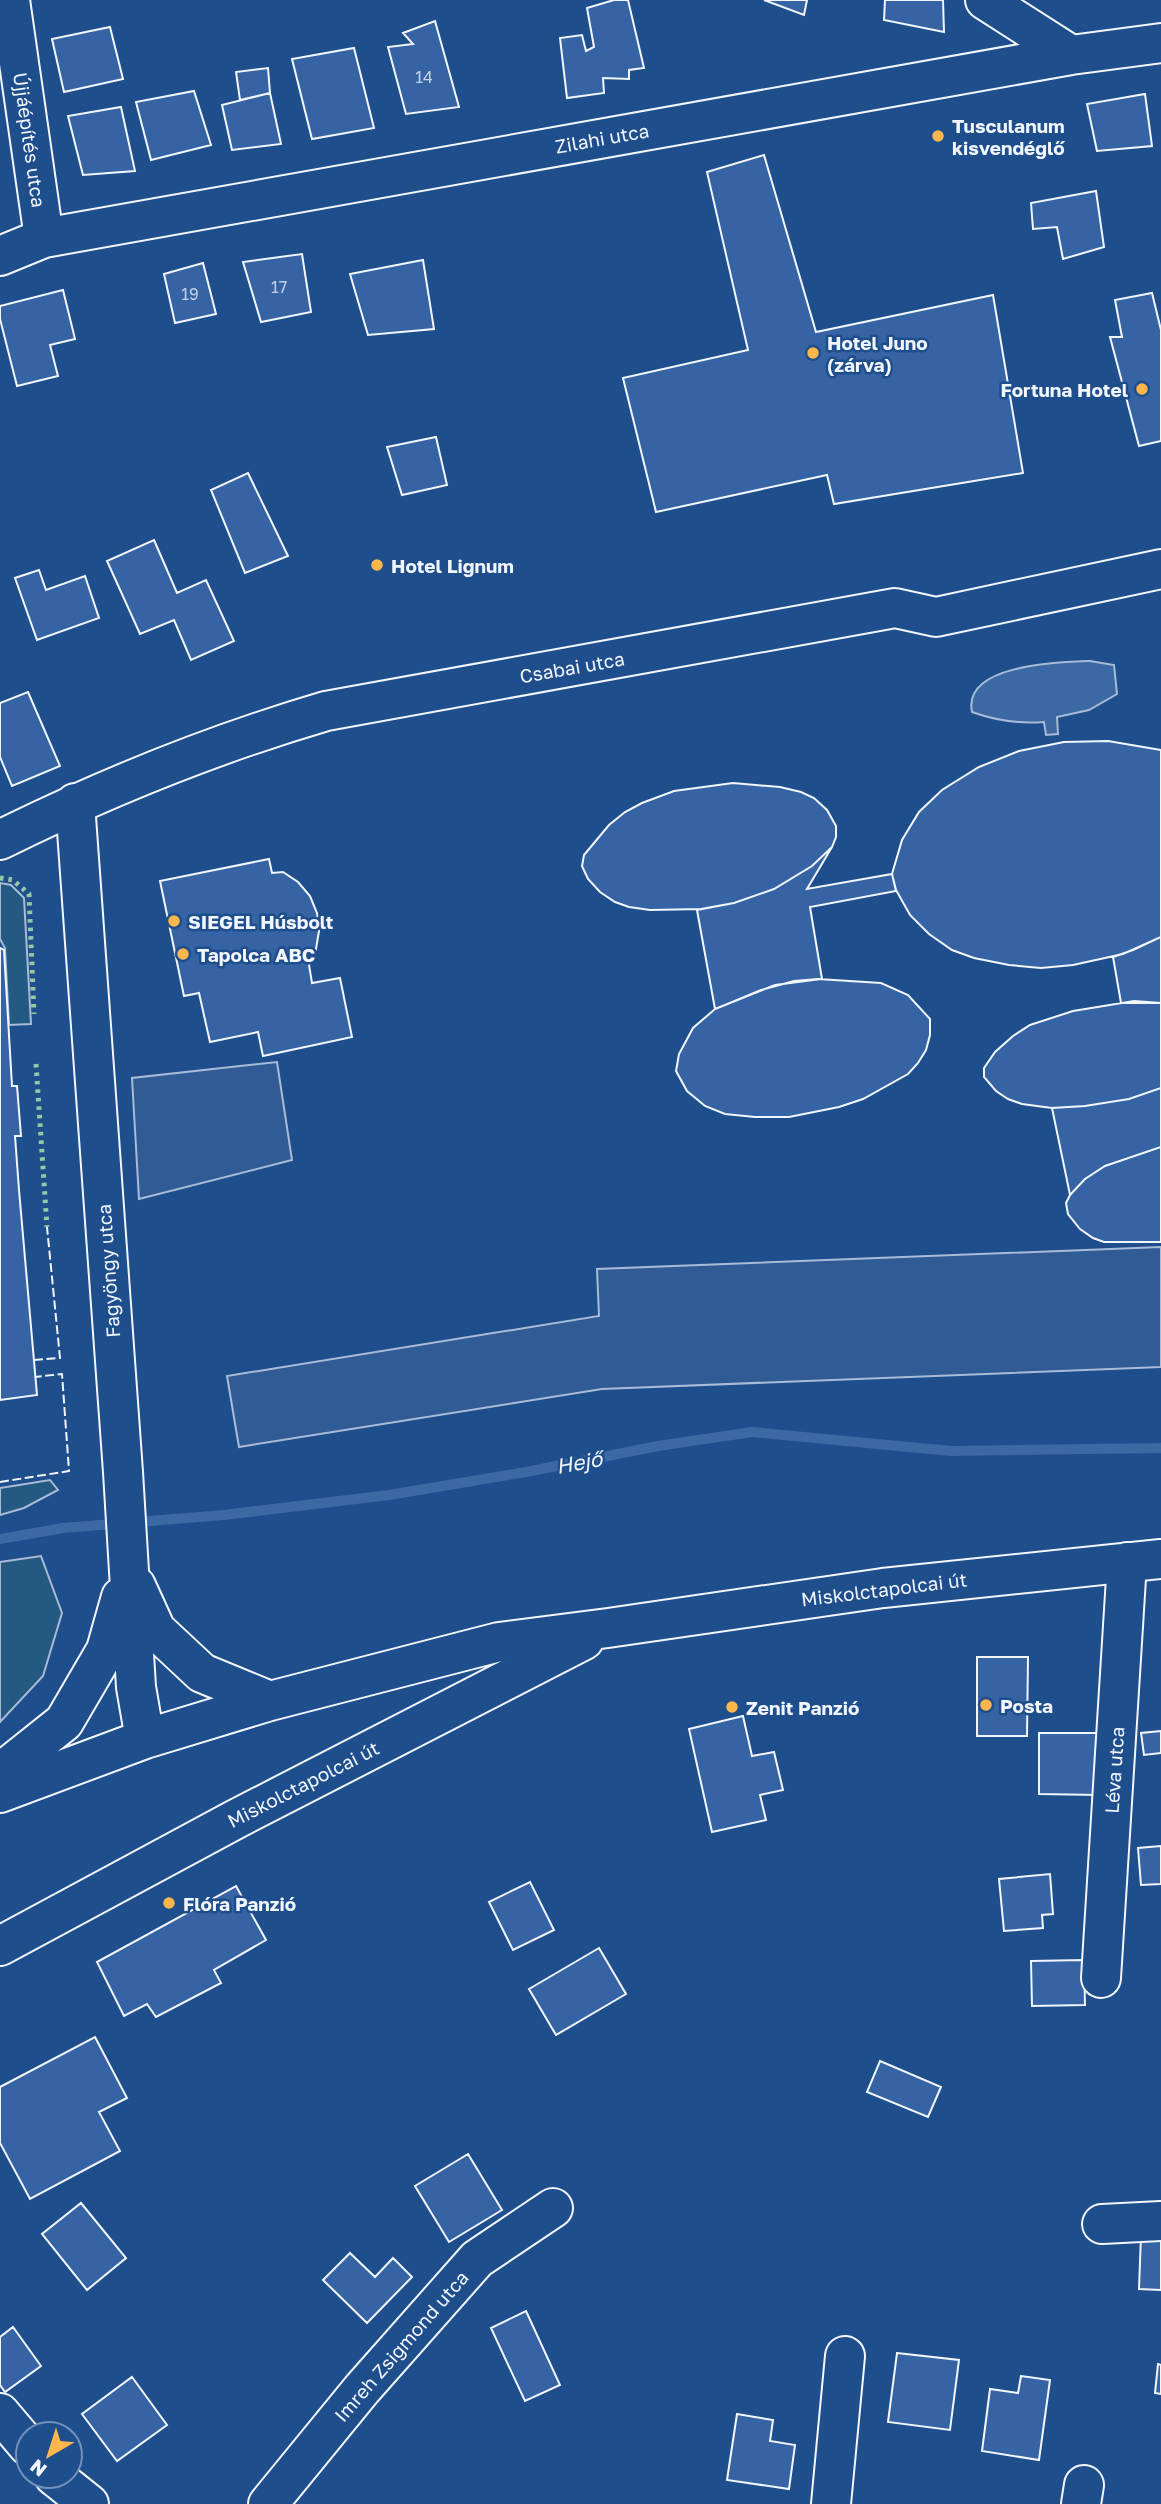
<svg xmlns="http://www.w3.org/2000/svg" width="1161" height="2504" font-family="'Golos Text',sans-serif">
	<rect width="100%" height="100%" fill="#1f4e8c"/>
	<path fill="#245a82" stroke="#a8bbd7" stroke-width="2" d="M0 883 11 885 24 898 31 1024 9 1025 5 948 0 939Z
		M50 1480 58 1490 24 1508 0 1515V1488Z
		M41 1556 62 1613 43 1676 0 1722V1562Z"/>
	<path fill="#305b95" stroke="#a8bbd7" stroke-width="2" d="M277 1062 292 1160 139 1199 132 1078Z
		M1161 1247V1367L602 1389 239 1447 227 1376 599 1316 597 1269Z"/>
	<path fill="#3b69a3" stroke="#a8bbd7" stroke-width="2" d="M1090 661 1114 665 1117 694 1089 710 1057 717 1058 734 1046 735 1044 722C1018 724 997 721 972 712 962 664 1061 662 1090 661Z"/>
	<g fill="none" stroke-linecap="round" stroke-linejoin="round">
		<path stroke="#3b69a3" stroke-width="10" d="M0 1539 63 1528 224 1515 389 1495 526 1472 658 1446 752 1432 951 1451 1161 1448"/>
	</g>
	<path fill="#3563a3" stroke="#f2f6ff" stroke-width="2" d="M614 0H628L644 68 629 70V79L603 78 604 93 567 98 560 38 582 35 586 51 594 47 587 8Z
		M764 0H807L804 15Z
		M885 0H943L944 32 884 20Z
		M435 21 459 107 406 114 388 47 413 44 403 33Z
		M110 27 123 79 64 92 52 39Z
		M354 48 374 128 312 139 292 59Z
		M268 68 270 93 240 100 236 72Z
		M194 91 211 145 151 160 136 102Z
		M270 93 281 144 232 150 222 105Z
		M1145 94 1152 146 1097 151 1087 104Z
		M121 107 135 171 83 175 68 116Z
		M764 155 816 332 993 295 1023 473 834 504 827 475 656 512 623 378 748 350 707 172Z
		M1096 191 1104 247 1063 259 1057 227 1033 229 1031 203Z
		M302 254 311 312 261 322 243 262Z
		M423 260 434 329 368 335 350 274Z
		M203 263 216 314 175 323 164 274Z
		M63 290 75 339 50 345 58 376 17 386 0 319V306Z
		M1152 293 1161 330V441L1139 446 1110 337H1122L1115 300Z
		M436 437 447 485 402 495 387 447Z
		M248 473 288 556 245 573 211 490Z
		M154 540 177 593 206 580 234 641 191 660 174 620 140 634 107 561Z
		M39 570 46 590 85 576 99 618 37 640 15 578Z
		M28 692 60 766 12 786 0 757V703Z
		M1108 741 1161 750V937L1123 954 1073 965 1041 968 1009 965 974 958 952 950 929 934 910 915 896 890 892 874 902 840 919 812 942 790 979 767 1019 751 1064 742Z
		M733 783 780 787 801 792 814 798 827 810 836 826V837L832 847 812 866 774 889 734 903 701 909 650 910 629 907 615 902 600 892 588 879 582 866 584 855 609 825 625 812 642 803 674 791Z
		M832 847 807 889 892 874 896 891 810 907 822 979 775 985 715 1009 697 910 734 903 774 889 812 866Z
		M269 859 272 873 283 872 298 882 310 896 317 913 319 931 316 949 309 965 312 983 340 978 352 1037 263 1056 258 1032 210 1042 199 993 184 996 160 881Z
		M1161 937V1003H1121L1113 957 1133 950Z
		M0 948 4 950 12 1086H17L21 1136H15L19 1190 37 1395 0 1400Z
		M818 979 881 983 908 995 930 1019V1035L926 1050 918 1063 908 1074 863 1099 839 1107 789 1117H755L725 1114 705 1106 687 1091 676 1071 679 1054 693 1028 715 1009 761 990 794 981Z
		M1134 1001 1161 1003V1088L1129 1099 1085 1106 1052 1108 1022 1104 1008 1099 996 1091 984 1077V1068L995 1052 1013 1036 1030 1025 1073 1011Z
		M1161 1088V1147L1105 1166 1085 1179 1070 1195 1052 1108 1085 1106 1129 1099Z
		M1161 1147V1242H1104L1093 1238 1080 1229 1068 1214 1066 1203 1070 1195 1085 1179 1105 1166Z
		M977 1657H1028L1027 1736H977Z
		M743 1716 752 1756 774 1752 783 1790 760 1795 766 1820 712 1832 689 1729Z
		M1161 1731V1753L1144 1755 1141 1733Z
		M1039 1733H1098V1795L1039 1794Z
		M1161 1846V1884L1141 1885 1138 1848Z
		M1050 1874 1053 1914 1042 1915 1043 1928 1004 1931 999 1879Z
		M530 1882 554 1930 513 1950 489 1902Z
		M236 1886 266 1940 214 1970 221 1983 156 2017 147 2004 124 2016 97 1962Z
		M599 1948 626 1994 556 2035 529 1989Z
		M1084 1960 1085 2005 1032 2006 1031 1961Z
		M95 2037 127 2098 99 2112 120 2151 30 2199 0 2143V2087Z
		M880 2061 941 2087 928 2117 867 2092Z
		M468 2154 502 2210 449 2242 415 2186Z
		M81 2203 126 2258 87 2290 42 2234Z
		M1141 2235H1161V2290L1139 2289Z
		M350 2253 375 2277 393 2258 412 2277 367 2323 323 2280Z
		M526 2311 560 2385 525 2401 491 2328Z
		M13 2327 41 2366 5 2392 0 2385V2337Z
		M897 2353 959 2360 950 2430 888 2422Z
		M1158 2364 1161 2365V2394L1155 2393Z
		M1021 2376 1050 2380 1039 2460 982 2451 990 2389 1018 2393Z
		M132 2377 167 2425 117 2461 82 2414Z
		M737 2414 773 2420 770 2441 795 2445 789 2489 727 2480Z"/>
	<g fill="none" stroke-linecap="round" stroke-linejoin="round">
		<g stroke="#f2f6ff" stroke-width="42">
			<path id="minor" d="M10 0 44 238
				M985 0 1071 55
				M0 256 44 238 1071 55 1161 43
				M75 803 123 1472 136 1687 145 1739
				M0 840C105 788 214 744 326 711L895 608 936 617 1161 569
				M136 1586 156 1630 202 1673 270 1701
				M0 1773 64 1722 106 1650 121 1597
				M0 1793 145 1739 270 1701 499 1642 608 1628 883 1588 1161 1559
				M0 1946 236 1819 584 1640
				M1101 1978 1127 1562
				M1102 2224 1161 2221
				M0 2413 28 2446
				M54 2476 89 2504
				M268 2504 362 2389 477 2259 553 2208
				M831 2504 845 2356
				M1081 2504 1084 2485"/>
		</g>
		<use href="#minor" stroke="#1f4e8c" stroke-width="38"/>
		<path stroke="#97c8a6" stroke-width="5" stroke-dasharray="3.5 5" stroke-linecap="butt" d="M0 878 13 880 29 894 34 1014
			M36 1064 47 1227"/>
		<path stroke="#f2f6ff" stroke-width="2" stroke-dasharray="9 3.5" stroke-linecap="butt" d="M34 1360 60 1358 47 1227
			M0 1482 69 1471 62 1374 35 1377"/>
	</g>
	<g fill="#ffb74d" stroke="#1f4e8c" stroke-width="2.5">
		<circle cx="938" cy="136" r="7"/>
		<circle cx="813" cy="353" r="7"/>
		<circle cx="1142" cy="389" r="7"/>
		<circle cx="377" cy="565" r="7"/>
		<circle cx="174" cy="921" r="7"/>
		<circle cx="183" cy="954" r="7"/>
		<circle cx="986" cy="1705" r="7"/>
		<circle cx="732" cy="1707" r="7"/>
		<circle cx="169" cy="1903" r="7"/>
	</g>
	<g text-anchor="middle" dominant-baseline="central" stroke-width="5" stroke-linejoin="round" paint-order="stroke">
		<g font-size="16" fill="#c3d1e8">
			<text x="424" y="77">14</text>
			<text x="279" y="287">17</text>
			<text x="190" y="294">19</text>
		</g>
		<g font-size="19" font-weight="bold" fill="#f2f6ff" stroke="#1f4e8c" text-anchor="start">
			<text x="952" y="125">Tusculanum<tspan x="952" dy="22">kisvendéglő</tspan></text>
			<text x="827" y="342">Hotel Juno<tspan x="827" dy="22">(zárva)</tspan></text>
			<text x="1128" y="389" text-anchor="end">Fortuna Hotel</text>
			<text x="391" y="565">Hotel Lignum</text>
			<text x="188" y="921">SIEGEL Húsbolt</text>
			<text x="197" y="954">Tapolca ABC</text>
			<text x="1000" y="1705">Posta</text>
			<text x="746" y="1707">Zenit Panzió</text>
			<text x="183" y="1903">Flóra Panzió</text>
		</g>
		<g font-size="19" fill="#f2f6ff" stroke="#1f4e8c">
			<text transform="translate(602 138) rotate(-10)">Zilahi utca</text>
			<text transform="translate(30 140) rotate(82)">Újjáépítés utca</text>
			<text transform="translate(572 667) rotate(-10)">Csabai utca</text>
			<text transform="translate(108 1271) rotate(-94)">Fagyöngy utca</text>
			<text transform="translate(884 1589) rotate(-7)">Miskolctapolcai út</text>
			<text transform="translate(1114 1770) rotate(-86)">Léva utca</text>
			<text transform="translate(303 1784) rotate(-27)">Miskolctapolcai út</text>
			<text transform="translate(401 2346) rotate(-49)">Imreh Zsigmond utca</text>
		</g>
		<g font-size="21" font-style="italic" fill="#f2f6ff" stroke="#1f4e8c">
			<text transform="translate(579 1462) rotate(-10)">Hejő</text>
		</g>
	</g>
	<g transform="translate(49 2455) rotate(219)"><circle r="33" fill="#1f4e8c" stroke="#7391ba" stroke-width="2"/>
	<path d="M0-5L12 26L0 18L-12 26Z" fill="#ffb74d"/>
	<text y="-10" font-size="19" font-weight="bold" text-anchor="middle" fill="#f2f6ff">N</text>
	</g>
</svg>
